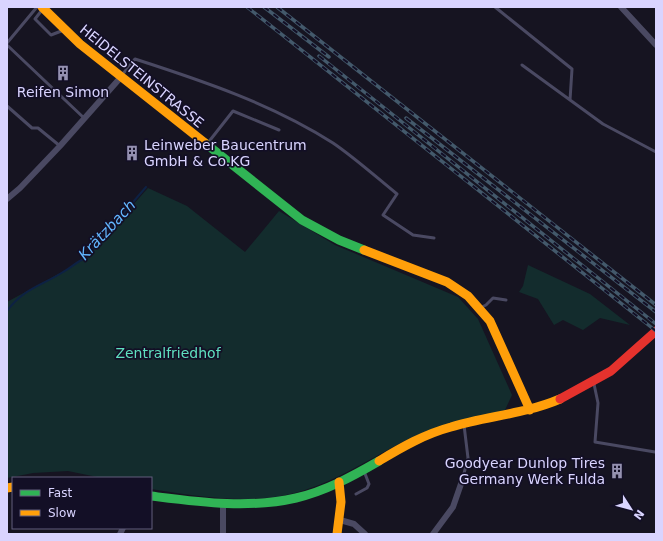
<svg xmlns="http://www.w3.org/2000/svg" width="663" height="541" font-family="'DejaVu Sans',sans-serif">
	<rect width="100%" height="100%" fill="#161421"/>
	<path fill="#132c2d" d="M148 188 187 206 245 252 279 211 335 245 458 297 478 319 512 395 505 410C476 418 443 423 415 436 372 456 334 485 286 495 243 504 194 496 151 489V478H102L68 471 33 473 7 478V302L73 266 93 250Z
		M528 265 590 294 630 325 600 318 583 330 563 320 554 325 538 299 519 292 523 286Z"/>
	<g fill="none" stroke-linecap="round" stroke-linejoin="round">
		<path stroke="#0d2144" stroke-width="2" d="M7 311C23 289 41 286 63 272 71 268 76 262 84 259L146 187"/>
		<path stroke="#4a4962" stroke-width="3" d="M495 7 572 69 570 100
			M42 10 35 19 51 35 64 30
			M7 43 37 7
			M7 45 84 118
			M522 65 603 124 656 152
			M122 75 135 59C203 81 272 104 333 143 355 158 376 177 397 194L383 215 413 235 434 238
			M7 106 32 128H38L60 146
			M207 144 233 111 279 130
			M480 308 486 305 493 298 506 300
			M594 384 598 403 595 442 655 452
			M462 481 468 458 464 425
			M356 494 367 488 369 484 364 471"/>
		<path stroke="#4a4962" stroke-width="6" d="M621 7 656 45
			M7 199 20 188 60 146 121 77
			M340 520 354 524 365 534
			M120 534 123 528
			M223 534V504
			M433 534 453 507 462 481"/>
		<path stroke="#30b455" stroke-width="9" d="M205 143 302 220 339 240 364 250
			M151 496C199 502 248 509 296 498 326 491 353 476 379 461"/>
		<path stroke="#ff9f0a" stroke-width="9" d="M42 7 80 44 205 143
			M364 250 447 282 468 296 490 321 530 410
			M379 461C402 447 425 434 451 427 487 416 525 414 560 399
			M7 488 13 487
			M337 534 341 502 339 482"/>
		<path stroke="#e5322d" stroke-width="9" d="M560 399 611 371 656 331"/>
		<g stroke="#43596b" stroke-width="3.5">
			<path id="rail" d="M247 7 656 331
				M264 7 329 57
				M277 7 656 305
				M319 56 656 324
				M406 118 656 312"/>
		</g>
		<use href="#rail" stroke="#130f26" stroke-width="2" stroke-dasharray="6" stroke-linecap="butt"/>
	</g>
	<defs>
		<g id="building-bare" transform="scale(1.2)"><path d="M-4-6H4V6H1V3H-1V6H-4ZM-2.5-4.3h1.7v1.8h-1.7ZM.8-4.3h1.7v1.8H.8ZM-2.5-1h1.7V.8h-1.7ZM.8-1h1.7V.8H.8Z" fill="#9591b1" stroke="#130f26" stroke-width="2.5" paint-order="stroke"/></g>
	</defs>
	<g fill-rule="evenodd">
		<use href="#building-bare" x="63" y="73"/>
		<use href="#building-bare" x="132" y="153"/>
		<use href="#building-bare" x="617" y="471"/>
	</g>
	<g text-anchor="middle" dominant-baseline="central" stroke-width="3.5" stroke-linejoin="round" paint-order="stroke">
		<g font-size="14" fill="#d9d4ff" stroke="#130f26">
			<text transform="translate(142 76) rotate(39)">HEIDELSTEINSTRASSE</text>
		</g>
		<g font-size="14" fill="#d9d4ff" stroke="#130f26">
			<text x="63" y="92">Reifen Simon</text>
			<text x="144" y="145" text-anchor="start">Leinweber Baucentrum<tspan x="144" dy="16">GmbH &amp; Co.KG</tspan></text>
			<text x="605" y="463" text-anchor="end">Goodyear Dunlop Tires<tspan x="605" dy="16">Germany Werk Fulda</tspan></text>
		</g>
		<g font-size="14" fill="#5fe0c0" stroke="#130f26">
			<text x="168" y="353">Zentralfriedhof</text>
		</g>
		<g font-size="15" font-style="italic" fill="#62b6ff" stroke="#130f26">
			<text transform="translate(107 230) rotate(-47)">Krätzbach</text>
		</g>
	</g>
	<rect width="663" height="541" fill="none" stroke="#d9d4ff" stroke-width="16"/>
	<rect x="12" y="477" width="140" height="52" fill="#130f26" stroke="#625e7d"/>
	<rect x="20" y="490" width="20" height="6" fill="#30b455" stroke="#625e7d"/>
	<text x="48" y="497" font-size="12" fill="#d9d4ff">Fast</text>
	<rect x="20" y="510" width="20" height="6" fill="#ff9f0a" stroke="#625e7d"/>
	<text x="48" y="517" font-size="12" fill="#d9d4ff">Slow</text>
	<g transform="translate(631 509) rotate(126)" stroke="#130f26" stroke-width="3" paint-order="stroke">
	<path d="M0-3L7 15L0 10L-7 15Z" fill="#d9d4ff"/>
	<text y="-6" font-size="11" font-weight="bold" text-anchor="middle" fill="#d9d4ff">N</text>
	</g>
</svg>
